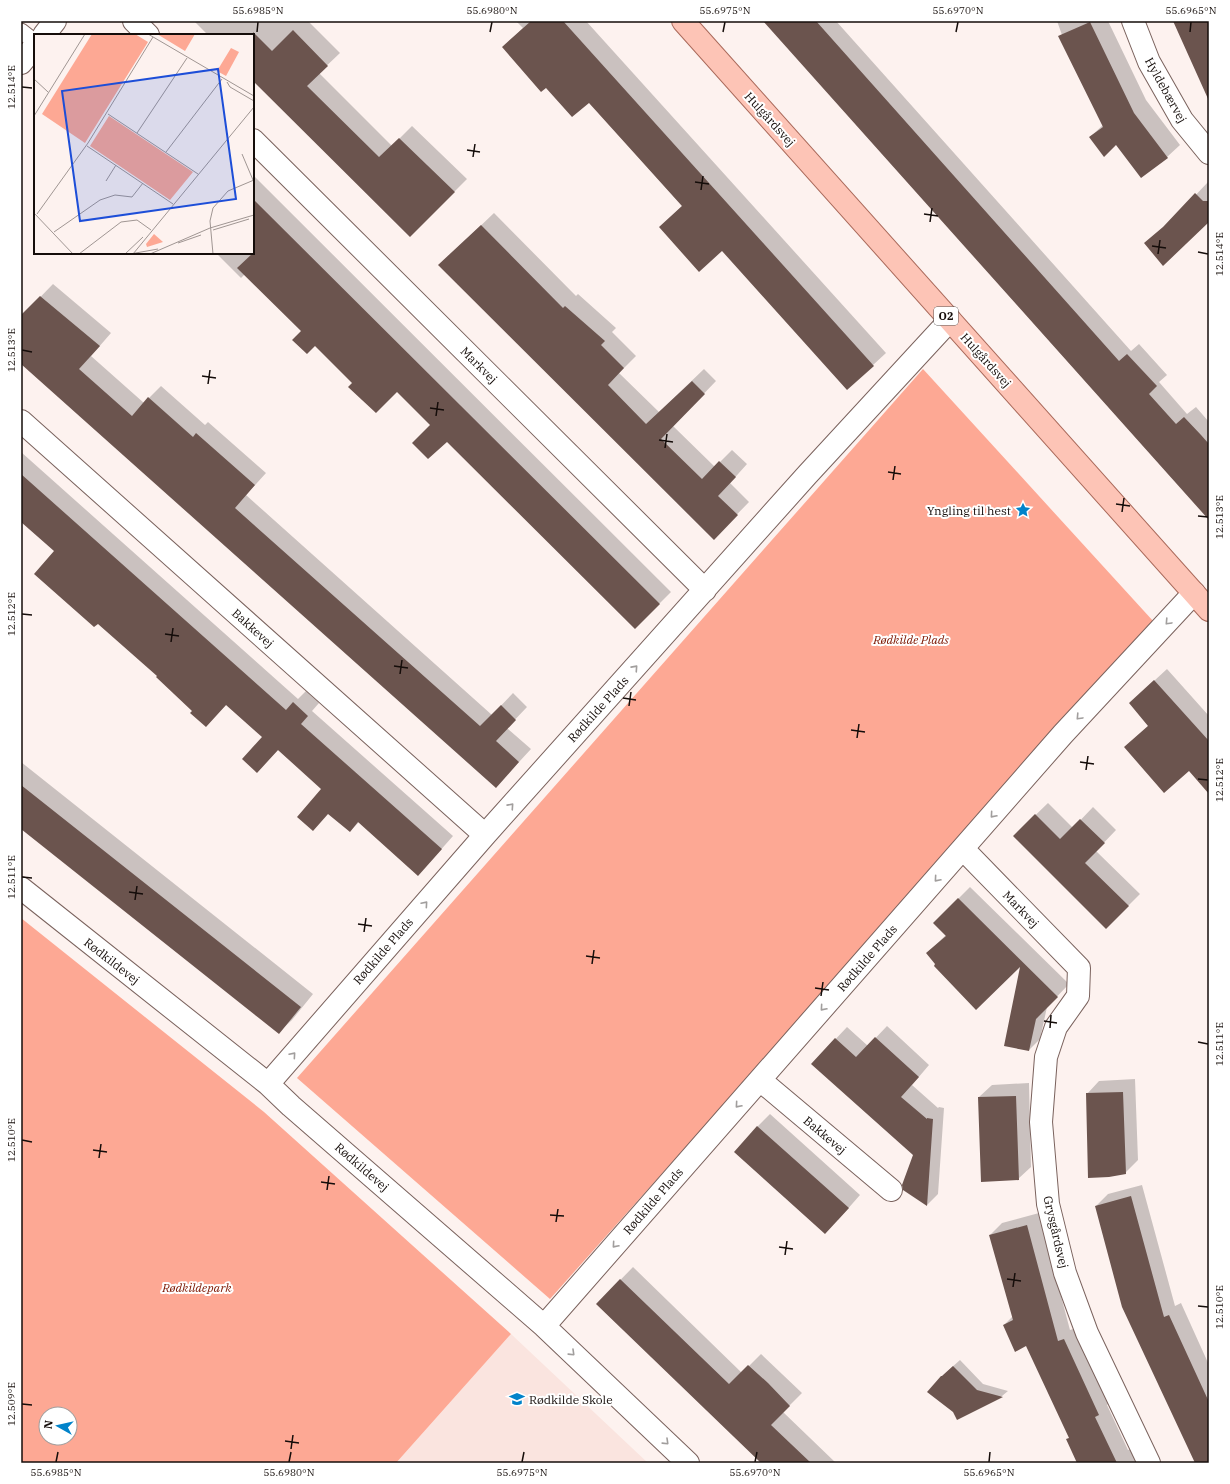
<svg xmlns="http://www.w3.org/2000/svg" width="1230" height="1484" font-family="'IBM Plex Serif',serif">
	<rect width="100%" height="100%" fill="#fdf2ef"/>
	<path fill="#fae4df" d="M511 1334 648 1463H396Z"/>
	<path fill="#fda894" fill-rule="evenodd" d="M923 369 1154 622 550 1299 297 1078Z
		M21 918 264 1112 511 1334 396 1463H21ZM46 1414H70V1438H46Z"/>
	<path fill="#0003" d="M194 21H308L340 53 319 73 392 146 412 126 467 179 410 236 253 80V35H208Z
		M516 21H586L886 353 873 365 722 250 660 227 682 206 589 102 546 86 503 47 523 28Z
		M764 21H836L1131 351 1139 344 1167 375 1159 382 1187 414 1196 407 1209 422V443L1173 479Z
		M1057 21H1108L1146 100 1180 145 1167 157 1090 137 1103 125 1062 35Z
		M253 175 671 592 635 628 397 391 354 383 245 274 241 278 216 253H253Z
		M1208 182 1209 183V221L1145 243 1174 218Z
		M494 213 576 296 578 294 616 328 612 332 636 356 619 373 659 412 704 369 716 381 673 426 715 467 732 450 747 464 730 483 749 502 714 538 452 253Z
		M53 284 111 333 91 356 144 403 161 386 205 425 208 422 266 473 246 495 492 715 513 693 527 707 507 728 531 749 508 774 21 362V317Z
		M21 452 298 699 306 691 319 703 312 711 453 836 430 862 359 822 350 831 323 789 278 750 257 772 264 737 227 704 206 726 194 710 159 675 55 551 21 521Z
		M1167 669 1209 716V792L1189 769 1125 747 1149 725 1142 692Z
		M21 762 313 994 292 1020 279 1032 21 828Z
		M1048 803 1073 828 1093 807 1116 830 1096 851 1140 894 1106 928 1014 836Z
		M970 887 1069 984 1047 1007 1040 1039 1029 1050 1021 964H937L927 953 946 935 934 923Z
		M887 1026 929 1065 912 1085 938 1108 939 1107 944 1108 938 1194 927 1205 915 1154 813 1063 847 1027 868 1046Z
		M1135 1079 1138 1160 1125 1173 1087 1094 1099 1081Z
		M1029 1083 1031 1167 1018 1179 979 1097 992 1085Z
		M770 1114 860 1195 838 1220 757 1127Z
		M1142 1185 1175 1306 1181 1303 1209 1365V1463H1196L1096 1206 1108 1194Z
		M1039 1213 1070 1330 1076 1328 1110 1402 1107 1405 1128 1450 1131 1449 1138 1463H1079L1070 1438 1027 1345 1004 1325 1013 1316 990 1235 1002 1223Z
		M633 1267 742 1373 761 1354 802 1393 783 1412 836 1463H762L597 1304Z
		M960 1360 983 1384 1008 1391 1002 1396 957 1419 942 1376Z"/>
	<path fill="#6b544e" d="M531 21H563L874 366 847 390 722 251 699 272 659 227 682 206 589 103 572 117 546 88 541 92 502 47Z
		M763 21H816L1119 361 1127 354 1157 386 1149 394 1176 424 1184 417 1201 435 1209 444V520Z
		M1173 21H1209V101Z
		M1090 22 1134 113 1168 158 1141 178 1116 145 1104 157 1089 137 1103 127 1058 36Z
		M293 30 328 66 307 86 379 157 399 138 455 192 410 237 253 81V32L272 51Z
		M1195 193 1203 201H1209V222L1163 266 1144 243 1163 227Z
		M253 199 660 604 635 629 447 442 428 459 412 443 430 425 397 392 376 413 348 387 352 383 315 346 307 354 292 340 301 331 237 268 253 253Z
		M481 225 563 308 565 306 605 341 601 345 624 368 608 385 646 424 692 381 705 394 661 439 702 479 719 461 736 477 718 496 738 515 714 540 438 265Z
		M40 296 100 346 79 369 132 416 148 397 193 437 196 433 255 485 235 508 480 726 501 705 516 720 496 741 519 762 496 788 21 364V315Z
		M21 474 286 710 293 702 308 716 301 724 442 849 418 876 358 822 350 832 328 814 313 831 297 817 321 789 278 750 257 773 242 759 262 737 226 705 206 727 190 713 192 711 156 677 157 676 98 624 94 627 34 574 54 551 21 522Z
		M1154 680 1209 741V794L1189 771 1164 793 1124 747 1148 726 1129 703Z
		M21 785 301 1007 279 1034 21 829Z
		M1035 814 1060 839 1080 819 1105 843 1085 863 1129 906 1106 929 1013 836Z
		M958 898 1058 997 1036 1019 1029 1051 1004 1046 1020 967 976 1010 934 966 935 964 926 953 946 936 933 923Z
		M875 1037 919 1077 901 1097 927 1119V1118L933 1119 927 1206 903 1190 902 1185 913 1155 811 1064 835 1038 856 1057Z
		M1123 1092 1126 1174 1109 1177 1088 1178 1086 1093Z
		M1016 1096 1019 1180 981 1182 978 1097Z
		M757 1126 849 1208 825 1234 734 1152Z
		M1131 1196 1164 1317 1169 1315 1209 1402V1463H1195L1122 1307 1095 1206Z
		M1027 1225 1058 1341 1064 1339 1099 1415 1095 1417 1117 1463H1077L1066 1439 1069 1438 1026 1346 1015 1352 1003 1325 1013 1320 989 1235Z
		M620 1279 729 1384 748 1365 768 1383 790 1406 771 1425 811 1463H761L596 1304Z
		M953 1366 977 1390 1003 1397 957 1420 953 1412 927 1392 941 1376H942Z"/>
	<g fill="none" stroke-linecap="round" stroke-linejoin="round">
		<g stroke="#7a625d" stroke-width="17">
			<path id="lane" d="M21 31 35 42"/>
		</g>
		<g stroke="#7a625d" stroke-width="24">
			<path id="street" d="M134 21 148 35
				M1133 21 1149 62 1182 120 1209 153
				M44 35 55 21
				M21 63 35 46
				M253 140 705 590
				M21 421 485 835
				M963 849 1079 968 1078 996 1056 1027 1046 1057 1041 1122 1048 1204 1065 1273 1087 1333 1149 1463
				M21 888 268 1084 291 1106 544 1326 688 1463
				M760 1080 891 1190
				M268 1084 485 835 807 475 950 320
				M544 1326 1063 734 1194 593"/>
		</g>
		<g stroke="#aa6a5b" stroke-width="24">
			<path id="primary" d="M683 21 1209 610"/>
		</g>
		<use href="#lane" stroke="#fff" stroke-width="15"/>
		<use href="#street" stroke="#fff" stroke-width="22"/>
		<use href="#primary" stroke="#fdc4b6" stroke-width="22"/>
	</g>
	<defs><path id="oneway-chevron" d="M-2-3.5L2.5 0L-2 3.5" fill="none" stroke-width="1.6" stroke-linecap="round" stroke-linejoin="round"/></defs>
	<g stroke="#a19e9d">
		<use href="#oneway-chevron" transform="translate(1168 622) rotate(133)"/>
		<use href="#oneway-chevron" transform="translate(635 668) rotate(-48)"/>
		<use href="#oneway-chevron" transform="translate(1079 717) rotate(133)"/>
		<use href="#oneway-chevron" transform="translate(511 806) rotate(-48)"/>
		<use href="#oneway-chevron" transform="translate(993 815) rotate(131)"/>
		<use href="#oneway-chevron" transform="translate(937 879) rotate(131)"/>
		<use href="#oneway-chevron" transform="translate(425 904) rotate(-49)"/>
		<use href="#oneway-chevron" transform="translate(823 1008) rotate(131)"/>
		<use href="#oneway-chevron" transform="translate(293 1055) rotate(-49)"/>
		<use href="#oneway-chevron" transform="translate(738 1105) rotate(131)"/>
		<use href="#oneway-chevron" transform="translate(615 1245) rotate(131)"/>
		<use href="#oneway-chevron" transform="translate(572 1353) rotate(44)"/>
		<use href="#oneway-chevron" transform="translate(666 1442) rotate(44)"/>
	</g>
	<path fill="none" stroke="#150d0a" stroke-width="1.5" d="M257 32 258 22M490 32 492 22M723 32 725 22M956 32 958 22M1190 32 1191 22M22 87 32 88M467 150 480 152M473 157 475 144M695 182 709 184M701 190 703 176M924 214 938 216M930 222 932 208M1152 246 1166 248M1198 252 1208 254M1158 254 1160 240M22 350 32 352M202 376 216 378M208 384 210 370M430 408 444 410M436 416 438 402M659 440 673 442M665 448 667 434M888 472 901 474M893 480 895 466M1116 504 1130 506M1122 512 1124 498M1198 516 1208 517M22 614 32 615M165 634 179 636M171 642 173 628M394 666 408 668M400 674 402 660M623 698 636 700M629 706 631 692M851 730 865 732M857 738 859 724M1080 762 1094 764M1086 770 1088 756M1198 779 1208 780M22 877 32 878M129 892 143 894M135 900 137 886M358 924 372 926M364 932 366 918M586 956 600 958M592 964 594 950M815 988 829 990M821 996 823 982M1044 1021 1057 1023M1050 1028 1051 1015M1198 1042 1208 1044M22 1140 32 1142M93 1150 107 1152M99 1158 101 1144M321 1182 335 1184M327 1190 329 1176M550 1215 564 1216M556 1222 558 1209M779 1247 793 1249M785 1255 787 1241M1007 1279 1021 1281M1013 1287 1015 1273M1198 1306 1208 1307M22 1404 32 1405M285 1441 299 1443M291 1449 293 1435M56 1462 58 1452M289 1462 291 1452M522 1462 524 1452M755 1462 757 1452M989 1462 990 1452"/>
	<defs>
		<g id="sight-bare" transform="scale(1.2)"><path d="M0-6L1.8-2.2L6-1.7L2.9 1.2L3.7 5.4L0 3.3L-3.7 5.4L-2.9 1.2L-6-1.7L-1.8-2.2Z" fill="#0183ca" stroke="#fff" stroke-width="2.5" paint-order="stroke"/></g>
		<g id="school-bare" transform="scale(1.2)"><path d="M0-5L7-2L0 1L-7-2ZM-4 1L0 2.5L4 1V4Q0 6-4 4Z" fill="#0183ca" stroke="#fff" stroke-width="2.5" paint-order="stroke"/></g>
	</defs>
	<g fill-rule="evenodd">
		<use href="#sight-bare" x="1023" y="510"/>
		<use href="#school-bare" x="517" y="1399"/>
	</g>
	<g text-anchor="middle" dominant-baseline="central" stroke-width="4" stroke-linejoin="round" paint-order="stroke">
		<rect fill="#fff" stroke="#5b5654" stroke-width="1" x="934" y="307" width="24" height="18" rx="3"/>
		<g font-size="11" font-weight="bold" fill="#150d0a">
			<text x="946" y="316">O2</text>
		</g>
		<g font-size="12" fill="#150d0a" stroke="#fff">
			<text transform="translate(1166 90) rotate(61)">Hyldebærvej</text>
			<text transform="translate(770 119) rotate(48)">Hulgårdsvej</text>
			<text transform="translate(986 360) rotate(48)">Hulgårdsvej</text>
			<text transform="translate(479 365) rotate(45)">Markvej</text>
			<text transform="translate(253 628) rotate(42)">Bakkevej</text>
			<text transform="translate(598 709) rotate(-48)">Rødkilde Plads</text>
			<text transform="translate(1021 909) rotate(46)">Markvej</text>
			<text transform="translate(383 951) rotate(-49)">Rødkilde Plads</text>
			<text transform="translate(867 958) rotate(-49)">Rødkilde Plads</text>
			<text transform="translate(112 961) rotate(38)">Rødkildevej</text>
			<text transform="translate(825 1135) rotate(40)">Bakkevej</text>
			<text transform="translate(362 1167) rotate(41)">Rødkildevej</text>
			<text transform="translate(653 1201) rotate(-49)">Rødkilde Plads</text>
			<text transform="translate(1056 1232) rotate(77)">Grysgårdsvej</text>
		</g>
		<g font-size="12" fill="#150d0a" stroke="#fff" text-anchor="end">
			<text x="1011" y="510">Yngling til hest</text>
			<text x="529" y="1399" text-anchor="start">Rødkilde Skole</text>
		</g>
		<g font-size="12" font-style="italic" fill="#7d1600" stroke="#fff">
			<text x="911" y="639">Rødkilde Plads</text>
			<text x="197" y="1287">Rødkildepark</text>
		</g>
	</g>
	<g transform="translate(34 34)">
		<rect width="220" height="220" fill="#fdf2ef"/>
		<path d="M58 0H101L114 8 51 109 8 80ZM123 0H161L151 17ZM197 14 205 18 192 42 183 37ZM75 82 159 138 136 166 56 112ZM120 200 129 208 113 213 112 210Z" fill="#fda894"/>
		<path fill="none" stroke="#a09693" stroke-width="1" d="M114 0 220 62M0 45 14 58M193 48 196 53 220 67M74 80 164 140M0 82 51 0M103 99 153 24M53 112 139 170M132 118 188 45M208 120 219 146M72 147 82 131M0 179 39 220M3 180 54 109 119 3M179 196 215 185M20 198 66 166 81 161 98 163 109 149M144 209 167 201M45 220 87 188 103 186 117 196M91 220 109 203M96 220 124 215M99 220 220 73M116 220 176 194 220 181M179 220 176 187 179 174 194 157 220 146"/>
		<path fill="#1d4ed8" fill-opacity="0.15" stroke="#1d4ed8" stroke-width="2" d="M184 35 202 165 46 187 28 57Z"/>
		<rect width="220" height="220" fill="none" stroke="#150d0a" stroke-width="2"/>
	</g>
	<rect width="1230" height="1484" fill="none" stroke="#ffffff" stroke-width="44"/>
	<g transform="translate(58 1426) rotate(278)"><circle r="19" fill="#ffffff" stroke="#a19e9d"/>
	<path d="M0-3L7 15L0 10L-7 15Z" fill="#0183ca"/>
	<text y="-6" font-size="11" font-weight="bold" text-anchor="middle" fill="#150d0a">N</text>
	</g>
	<rect x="22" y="22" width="1186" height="1440" fill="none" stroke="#150d0a" stroke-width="1.5"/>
	<g font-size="10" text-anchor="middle" fill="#150d0a">
		<text x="258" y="14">55.6985°N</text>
		<text x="492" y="14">55.6980°N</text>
		<text x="725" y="14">55.6975°N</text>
		<text x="958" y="14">55.6970°N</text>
		<text x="1191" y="14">55.6965°N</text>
		<text transform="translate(11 87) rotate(-90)" y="4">12.514°E</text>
		<text transform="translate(1219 254) rotate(-90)" y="4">12.514°E</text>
		<text transform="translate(11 350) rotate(-90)" y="4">12.513°E</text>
		<text transform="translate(1219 517) rotate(-90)" y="4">12.513°E</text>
		<text transform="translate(11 614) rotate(-90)" y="4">12.512°E</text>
		<text transform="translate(1219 780) rotate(-90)" y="4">12.512°E</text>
		<text transform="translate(11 877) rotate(-90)" y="4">12.511°E</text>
		<text transform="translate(1219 1044) rotate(-90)" y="4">12.511°E</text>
		<text transform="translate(11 1140) rotate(-90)" y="4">12.510°E</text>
		<text transform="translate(1219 1307) rotate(-90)" y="4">12.510°E</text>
		<text transform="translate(11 1404) rotate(-90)" y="4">12.509°E</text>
		<text x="56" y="1476">55.6985°N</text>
		<text x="289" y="1476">55.6980°N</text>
		<text x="522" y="1476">55.6975°N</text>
		<text x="755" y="1476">55.6970°N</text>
		<text x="989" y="1476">55.6965°N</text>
	</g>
</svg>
